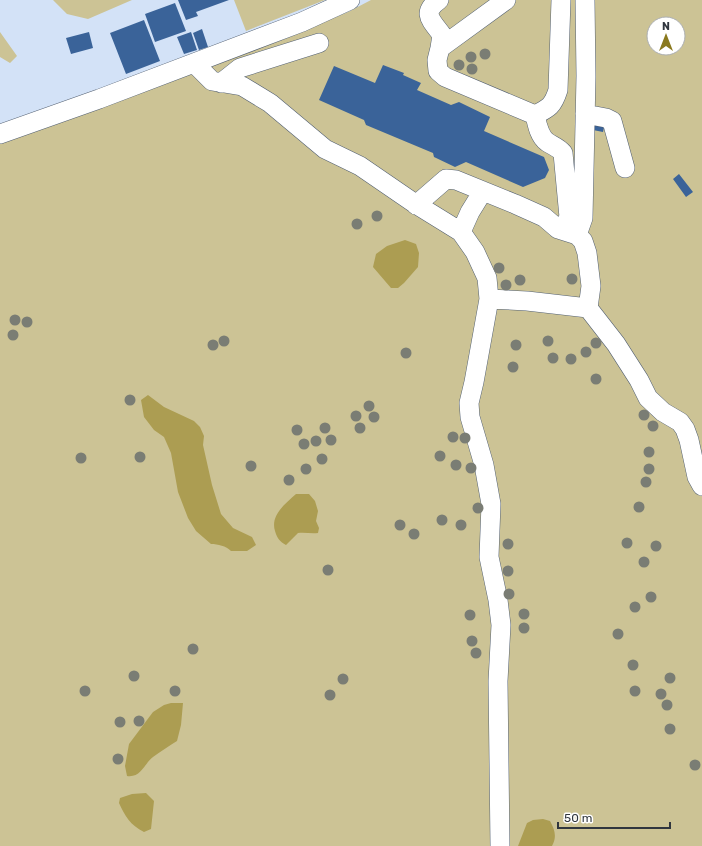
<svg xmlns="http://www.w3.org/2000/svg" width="702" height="846" font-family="Rubik,sans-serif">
	<rect width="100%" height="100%" fill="#d3e2f7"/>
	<path fill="#ccc395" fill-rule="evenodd" d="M53 0H132L88 19 67 14Z
		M234 0H325L246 31Z
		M371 0H702V846H0V143L287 38 350 11ZM654 24H678V48H654Z
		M0 32 17 56 10 63 0 57Z"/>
	<path fill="#ac9d52" d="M405 240 416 244 419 253 418 267 404 283 398 288H391L373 267 376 254 387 246Z
		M148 395 164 407 194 421 200 427 204 436 203 445 212 485 221 514 233 528 252 537 256 545 247 551H231C226 546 218 544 211 544L196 531 188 518 178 492 171 453 164 437 154 430 144 417 141 400Z
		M296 494H309L315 501 318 511 316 521 319 528 318 533C311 534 305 532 298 533L286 545C280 542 277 538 275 531 270 515 286 503 296 494Z
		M171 703H183L181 725 177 741C169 746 161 751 153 757 144 764 141 778 127 776L125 766 129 744 153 712 164 705Z
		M146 793 154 801 151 829 144 832C130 825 125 816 119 803L120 798 132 794Z
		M543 819 550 821C555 830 557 837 552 846H518L527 823 533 820Z"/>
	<path fill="#3a6399" d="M178 0H229L196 12 198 16 186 20Z
		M175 3 186 31 155 42 145 14Z
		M144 20 160 61 126 74 110 33Z
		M202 29 208 47 199 50 193 33Z
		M89 32 93 48 71 54 66 38Z
		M191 32 197 50 184 54 177 37Z
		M383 65 404 73 403 75 421 83 417 90 451 105 459 102 490 117 484 131 544 157 549 170 545 178 523 187 466 162 455 167 434 157 433 153 366 125 364 120 319 100 334 66 375 83Z
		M595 121 605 123 603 132 593 130Z
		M679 174 693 192 686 197 673 179Z"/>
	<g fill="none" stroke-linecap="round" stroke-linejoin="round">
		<g stroke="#536072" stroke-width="20">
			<path id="minor" d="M439 0C421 13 431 20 442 35L440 48
				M506 0 440 48 437 60 438 71 445 77 535 115C549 108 553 106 558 90L561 0
				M194 63 212 81 242 86 270 103 325 149 360 166 414 203 461 232 475 252 487 278 489 299 527 301 588 308 616 344 639 380 648 398 663 412 680 422 685 429 689 440 697 477 702 486
				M221 83 240 68 319 43
				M585 114 606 118 612 121 625 168
				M535 115C537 124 539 136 547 142 553 146 558 147 563 153L569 217 564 227 558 229
				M0 134 99 99 302 22 350 0
				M416 205 446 179 456 180 515 204 544 217 558 229 577 235 583 241 587 253 591 286 588 308
				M461 232 470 212 483 191
				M577 235 583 218 586 76 585 0
				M489 299 474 382 469 403 470 417 484 465 491 504 489 557 498 600 501 625 498 681 500 846"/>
		</g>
		<use href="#minor" stroke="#fff" stroke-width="19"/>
	</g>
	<g fill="#7a7d74">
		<circle cx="485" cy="54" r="5.5"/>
		<circle cx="471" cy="57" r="5.5"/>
		<circle cx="459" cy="65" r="5.5"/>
		<circle cx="472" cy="69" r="5.5"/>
		<circle cx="377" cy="216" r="5.5"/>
		<circle cx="357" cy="224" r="5.5"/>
		<circle cx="499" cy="268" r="5.5"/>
		<circle cx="572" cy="279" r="5.5"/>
		<circle cx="520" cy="280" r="5.5"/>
		<circle cx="506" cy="285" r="5.5"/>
		<circle cx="15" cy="320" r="5.5"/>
		<circle cx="27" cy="322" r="5.5"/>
		<circle cx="13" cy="335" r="5.5"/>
		<circle cx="224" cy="341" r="5.5"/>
		<circle cx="548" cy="341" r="5.5"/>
		<circle cx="596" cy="343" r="5.5"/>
		<circle cx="213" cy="345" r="5.5"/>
		<circle cx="516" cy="345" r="5.5"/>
		<circle cx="586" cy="352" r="5.5"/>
		<circle cx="406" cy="353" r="5.5"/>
		<circle cx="553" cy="358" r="5.5"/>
		<circle cx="571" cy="359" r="5.5"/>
		<circle cx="513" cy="367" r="5.5"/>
		<circle cx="596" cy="379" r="5.5"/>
		<circle cx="130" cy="400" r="5.5"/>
		<circle cx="369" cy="406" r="5.5"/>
		<circle cx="644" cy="415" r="5.5"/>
		<circle cx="356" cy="416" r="5.5"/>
		<circle cx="374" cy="417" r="5.5"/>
		<circle cx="653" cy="426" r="5.5"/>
		<circle cx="325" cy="428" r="5.5"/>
		<circle cx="360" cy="428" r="5.5"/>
		<circle cx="297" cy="430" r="5.5"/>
		<circle cx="453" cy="437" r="5.5"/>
		<circle cx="465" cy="438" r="5.5"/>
		<circle cx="331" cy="440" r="5.5"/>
		<circle cx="316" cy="441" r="5.5"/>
		<circle cx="304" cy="444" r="5.5"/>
		<circle cx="649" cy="452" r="5.5"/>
		<circle cx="440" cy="456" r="5.5"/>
		<circle cx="140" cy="457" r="5.5"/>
		<circle cx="81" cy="458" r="5.5"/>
		<circle cx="322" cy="459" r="5.5"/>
		<circle cx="456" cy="465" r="5.5"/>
		<circle cx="251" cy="466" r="5.5"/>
		<circle cx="471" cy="468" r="5.5"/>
		<circle cx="306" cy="469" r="5.5"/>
		<circle cx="649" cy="469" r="5.5"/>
		<circle cx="289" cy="480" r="5.5"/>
		<circle cx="646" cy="482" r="5.5"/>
		<circle cx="639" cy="507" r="5.5"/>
		<circle cx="478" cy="508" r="5.5"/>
		<circle cx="442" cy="520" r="5.5"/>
		<circle cx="400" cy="525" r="5.5"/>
		<circle cx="461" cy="525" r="5.5"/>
		<circle cx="414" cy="534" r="5.5"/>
		<circle cx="627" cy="543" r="5.5"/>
		<circle cx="508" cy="544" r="5.5"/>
		<circle cx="656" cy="546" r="5.5"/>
		<circle cx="644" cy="562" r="5.5"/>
		<circle cx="328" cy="570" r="5.5"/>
		<circle cx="508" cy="571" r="5.5"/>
		<circle cx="509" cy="594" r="5.5"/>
		<circle cx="651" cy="597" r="5.5"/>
		<circle cx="635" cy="607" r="5.5"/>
		<circle cx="524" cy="614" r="5.5"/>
		<circle cx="470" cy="615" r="5.5"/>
		<circle cx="524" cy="628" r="5.5"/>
		<circle cx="618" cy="634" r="5.5"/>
		<circle cx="472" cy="641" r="5.5"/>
		<circle cx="193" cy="649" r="5.5"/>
		<circle cx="476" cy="653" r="5.5"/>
		<circle cx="633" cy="665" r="5.5"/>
		<circle cx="134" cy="676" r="5.5"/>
		<circle cx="670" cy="678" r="5.5"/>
		<circle cx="343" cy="679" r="5.5"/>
		<circle cx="85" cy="691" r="5.5"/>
		<circle cx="175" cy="691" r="5.5"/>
		<circle cx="635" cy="691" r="5.5"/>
		<circle cx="661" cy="694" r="5.5"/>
		<circle cx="330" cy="695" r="5.5"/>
		<circle cx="667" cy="705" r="5.5"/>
		<circle cx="139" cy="721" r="5.5"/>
		<circle cx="120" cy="722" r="5.5"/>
		<circle cx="670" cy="729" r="5.5"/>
		<circle cx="118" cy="759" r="5.5"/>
		<circle cx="695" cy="765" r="5.5"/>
	</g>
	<g transform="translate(666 36)"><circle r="19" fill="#ffffff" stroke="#acafb2"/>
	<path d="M0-3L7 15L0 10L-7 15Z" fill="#8a791e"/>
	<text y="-6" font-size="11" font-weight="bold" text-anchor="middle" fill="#30363e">N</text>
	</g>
	<path d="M558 822v6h112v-6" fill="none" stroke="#30363e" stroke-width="2"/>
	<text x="564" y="822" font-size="12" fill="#30363e" stroke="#ffffff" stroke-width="3" paint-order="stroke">50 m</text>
</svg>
